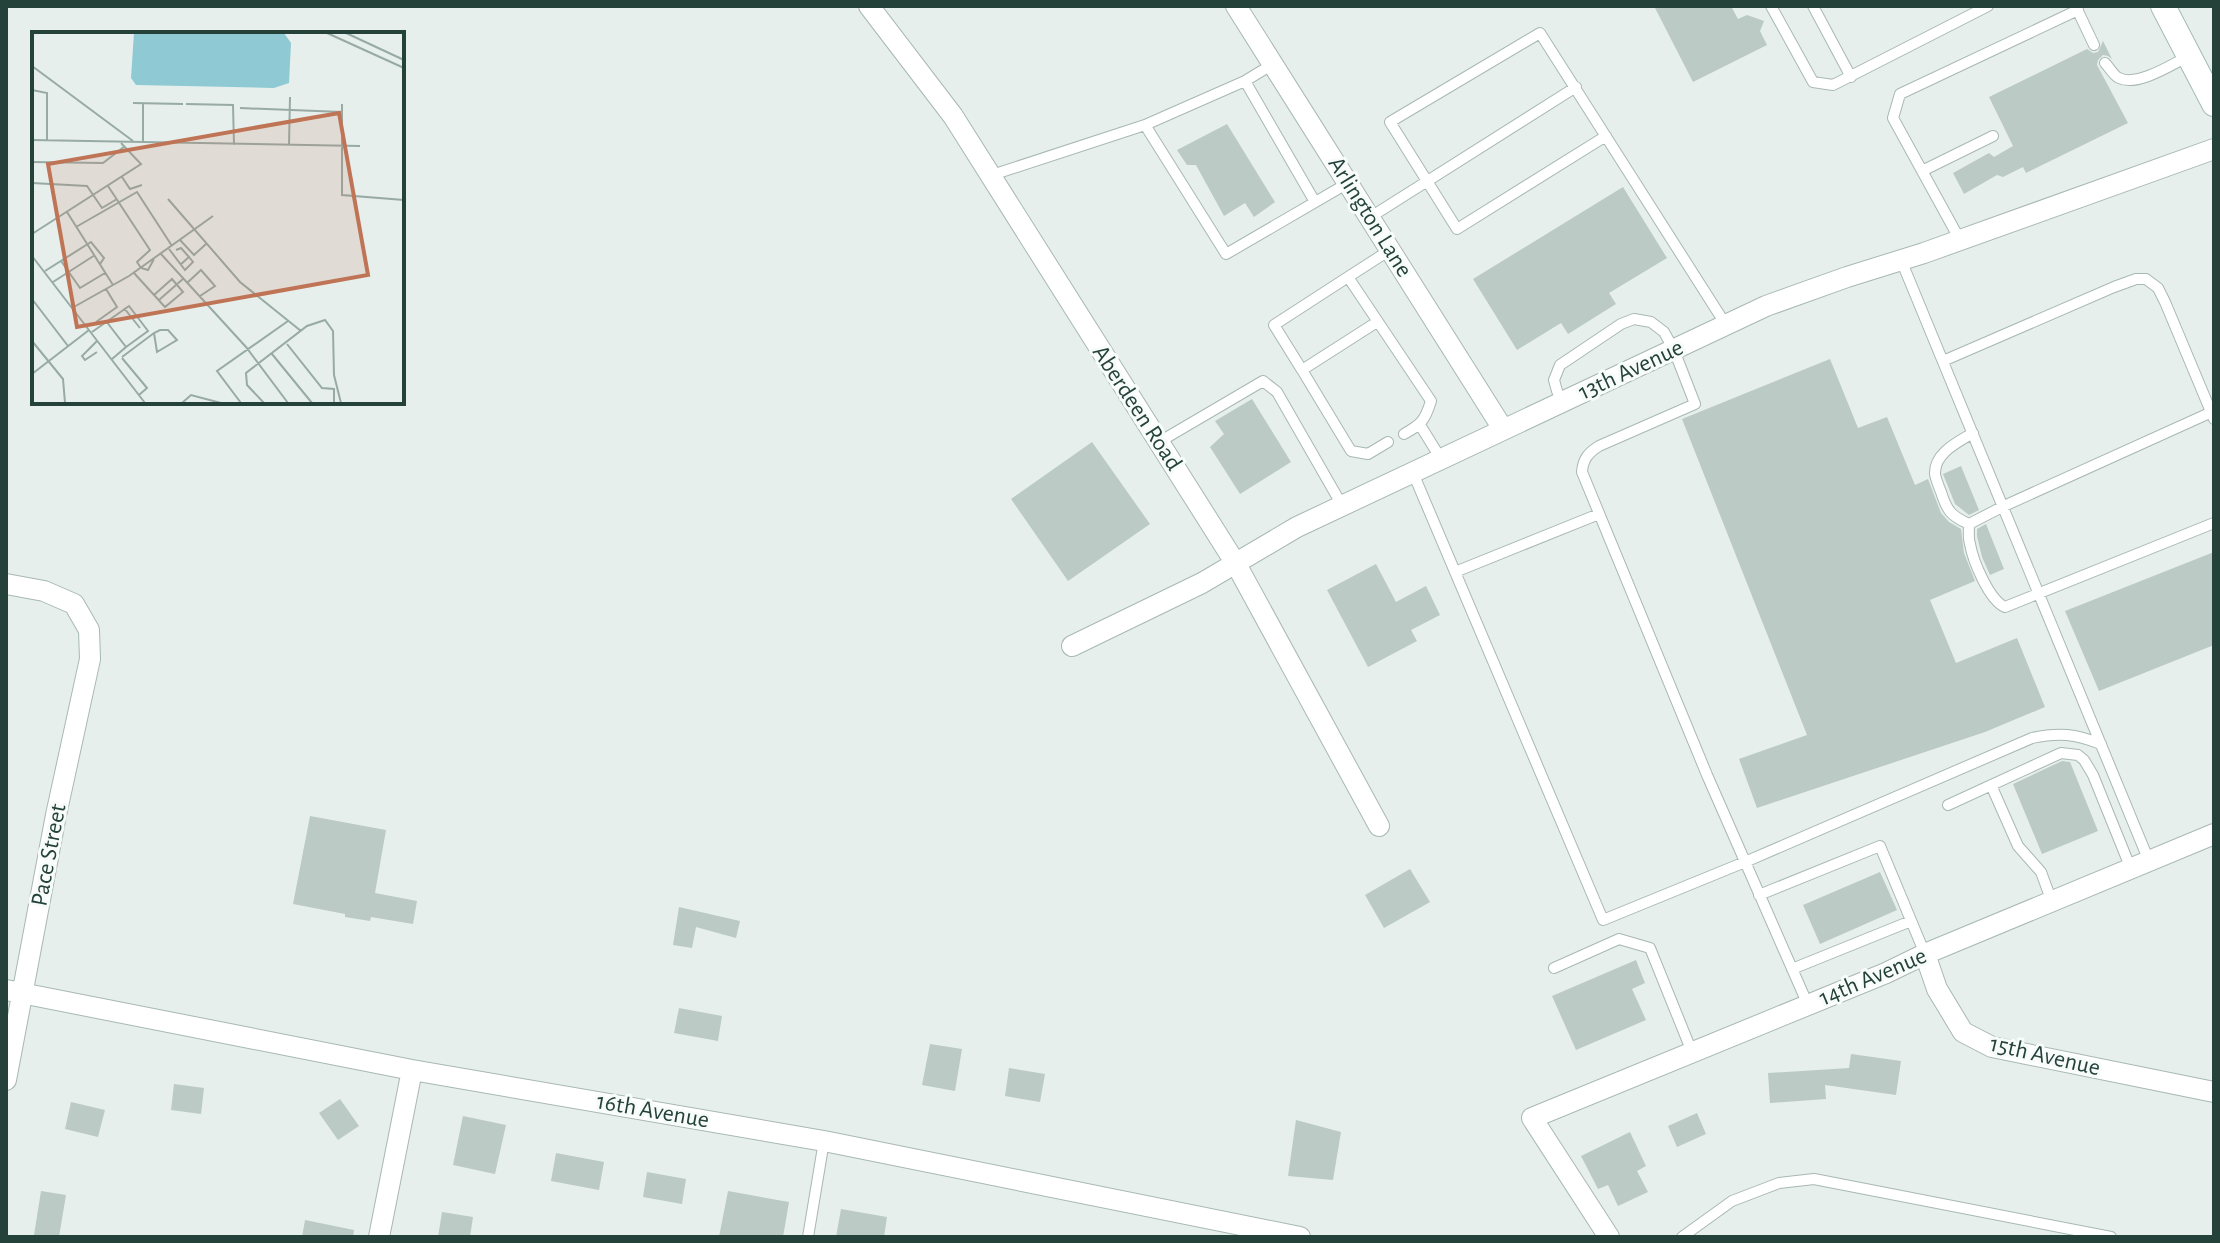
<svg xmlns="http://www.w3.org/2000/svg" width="2220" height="1243" font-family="'Alegreya Sans',sans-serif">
	<rect width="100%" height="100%" fill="#e6efeb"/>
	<path fill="#bbcac4" d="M1654 6H1731L1738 19 1747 15 1764 21 1760 31 1767 45 1693 82Z
		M2103 41 2112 59 2108 56 2103 55 2098 60 2097 65 2128 123 2026 173 2023 167 2003 177 1997 175 1964 194 1953 173 1989 153 1994 157 2013 146 1989 97 2087 49 2093 53 2098 52Z
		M1227 124 1275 202 1254 217 1245 203 1224 216 1196 165H1187L1177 150Z
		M1623 187 1667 258 1609 293 1616 304 1568 334 1561 323 1517 350 1473 279Z
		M1830 359 1858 428 1887 417 1915 485 1928 479 1941 513 1949 522 1961 529 1964 553 1975 581 1930 600 1956 663 2017 638 2045 707 1985 732 1757 808 1739 759 1807 735 1682 419Z
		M1252 399 1291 462 1240 494 1210 447 1224 434 1215 421Z
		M1092 442 1150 524 1068 581 1011 499Z
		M1961 466 1979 510 1969 515 1955 504 1943 474Z
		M1986 524 2004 569 1990 575 1982 557 1977 536V529Z
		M2214 552V645L2099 691 2065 611Z
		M1376 564 1396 602 1426 586 1440 615 1411 630 1417 641 1368 667 1327 590Z
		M2062 761 2070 762 2098 831 2042 854 2013 784Z
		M310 816 386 830 375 893 417 901 413 924 371 917 370 921 345 917V914L293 904Z
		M1410 869 1430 902 1384 928 1365 895Z
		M1880 872 1897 910 1820 944 1803 905Z
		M679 907 740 921 736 938 696 927 692 948 673 945Z
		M1636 960 1645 983 1632 989 1646 1020 1576 1050 1552 996Z
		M679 1008 722 1016 718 1041 674 1033Z
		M930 1044 962 1049 955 1091 922 1085Z
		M1851 1054 1901 1061 1896 1095 1825 1085 1826 1099 1770 1103 1768 1073 1849 1068Z
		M1009 1068 1045 1074 1040 1102 1005 1096Z
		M174 1084 204 1088 201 1114 171 1110Z
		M340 1099 359 1126 338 1140 319 1113Z
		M71 1102 105 1110 98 1137 65 1129Z
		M1697 1113 1706 1134 1677 1147 1668 1126Z
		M463 1116 506 1125 495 1174 453 1165Z
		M1296 1120 1341 1132 1333 1180 1288 1176Z
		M1630 1132 1646 1166 1637 1171 1648 1192 1618 1206 1608 1185 1598 1189 1581 1156Z
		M556 1153 604 1162 599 1190 551 1181Z
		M647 1172 686 1179 682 1204 643 1197Z
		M41 1191 66 1195 59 1237 34 1235Z
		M728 1191 789 1202 783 1237H719Z
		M841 1209 887 1217 884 1237H836Z
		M442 1212 473 1217 470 1237H438Z
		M305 1220 354 1230 353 1237H302Z"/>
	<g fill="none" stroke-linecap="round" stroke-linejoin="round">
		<g stroke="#a8b8b2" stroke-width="12">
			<path id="service" d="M1771 6 1813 82 1833 85 1988 6
				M1813 6 1851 77
				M2076 7 2094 45
				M2105 63C2109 67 2114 76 2119 78 2137 87 2171 65 2187 57
				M1273 64 1245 81 1145 125 1226 254 1348 183
				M1245 81 1315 202
				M1606 136 1457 229 1390 122 1540 33 1726 325
				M1922 171 1993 136
				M992 175 1145 125
				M1369 218 1576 87
				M1960 240 1893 118 1900 94 2078 10
				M1901 260 2149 861
				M1348 277 1390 250
				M1377 322 1302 370 1351 451 1368 454 1388 442
				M1943 361 2114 287 2136 279H2146L2158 288 2165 302 2214 419
				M1302 370 1274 325 1348 277 1431 401C1425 420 1422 424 1404 434
				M1563 403 1557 391 1554 380 1560 365 1621 324 1634 319 1651 322 1664 332 1674 350 1695 404 1599 446C1588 453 1583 459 1582 472L1707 775 1808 1005
				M1420 425 1441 459
				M1159 442 1263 381 1277 392 1343 507
				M1413 473 1603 920 1745 862 2032 738C2059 732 2075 734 2101 744
				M1969 524C1969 530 1968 538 1970 544 1973 561 1989 600 2005 607L2214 523
				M1969 524 2004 506 2214 411
				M1969 524C1951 516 1947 511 1941 492 1939 487 1936 480 1935 474 1934 453 1958 442 1973 433
				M1455 572 1599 514
				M1991 785 2018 846 2041 872 2052 902
				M1948 805 2061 753 2078 755 2084 760 2093 775 2131 869
				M1759 895 1880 846 1925 954
				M1554 968 1619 939 1650 948 1692 1052
				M1792 969 1911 921
				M808 1237 824 1141
				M1682 1237 1732 1201 1779 1183 1814 1179 2111 1237"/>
		</g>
		<g stroke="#a8b8b2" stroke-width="22">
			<path id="minor" d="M869 6 953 116 1236 564 1379 826
				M1236 6 1503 429
				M6 584 44 591 74 604 89 630 90 659 56 815 6 1080
				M1072 646 1202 583 1297 527 1766 306 1847 277 1924 253 2214 149
				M1925 954 1937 989 1963 1032 1992 1047 2214 1092
				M6 990 412 1070 824 1141 1300 1237
				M379 1237 412 1070
				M1609 1237 1532 1118 1886 973 1925 954 2214 834"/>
		</g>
		<g stroke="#a4bbb3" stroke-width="26">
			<path id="secondary" d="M2163 6 2214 104"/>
		</g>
		<use href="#service" stroke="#fff" stroke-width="10"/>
		<use href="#minor" stroke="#fff" stroke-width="20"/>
		<use href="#secondary" stroke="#fff" stroke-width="24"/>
	</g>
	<g text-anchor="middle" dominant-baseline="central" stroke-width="6" stroke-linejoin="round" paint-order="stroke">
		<g font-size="24" fill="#24423a" stroke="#f7fbf9">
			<text transform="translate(1370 217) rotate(58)">Arlington Lane</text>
			<text transform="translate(1631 370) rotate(-25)">13th Avenue</text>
			<text transform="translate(1137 408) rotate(57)">Aberdeen Road</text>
			<text transform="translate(49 855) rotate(-79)">Pace Street</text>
			<text transform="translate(1873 977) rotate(-23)">14th Avenue</text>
			<text transform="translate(2045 1056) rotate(13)">15th Avenue</text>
			<text transform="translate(653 1111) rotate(10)">16th Avenue</text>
		</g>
	</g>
	<g transform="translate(32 32)">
		<rect width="372" height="372" fill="#e6efeb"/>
		<path d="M102 1H252L259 11 257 51 242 56 104 53 99 46Z" fill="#8ec9d4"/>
		<path fill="none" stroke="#98aaa4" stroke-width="2" d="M295 1 372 36M314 1 372 28M0 34 101 109M0 58 15 61V109M101 71 151 72M154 72 201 73 202 113M310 72V163L372 168M208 76 310 80M0 108 328 114M111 110V71M257 113 258 65M0 130 71 131 93 114M90 145 98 157 110 153M0 151 55 154 70 176 85 167M76 154 118 218 105 230 109 236 116 238 122 227M136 167 208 250 269 299M35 180 81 253M44 195 105 160 140 214M0 202 109 132 89 111M148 208 162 223 174 212M137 217 153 238 161 230 157 225M144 218 149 216 157 225 148 233M129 222 214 315 256 371M0 224 113 371M29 229 48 256 73 241M13 239 59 210 72 226 68 232M102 241 133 275 151 260 140 247 122 263M21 250 63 223M155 251 169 238 183 254 168 264M0 267 36 314M127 268 152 246M40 276 97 244 181 184M92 276 108 296M74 289 94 315 80 327M64 290 85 275 74 257M60 300 97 274 116 299 94 315M0 309 31 347 33 371M65 309 50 324 53 328 65 320M255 312 290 356 302 357V371M240 322 280 371M90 325 122 301 128 298H136L145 308 125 320 122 301M90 326 115 356 107 363M0 342 57 298M150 371 159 363 189 371M209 371 185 339 256 289M232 371 215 353 214 341 275 294 293 288 301 299 302 343 309 371"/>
		<path fill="#c07456" fill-opacity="0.15" stroke="#c07456" stroke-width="4" d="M307 81 336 243 45 295 16 132Z"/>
		<rect width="372" height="372" fill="none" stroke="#24423a" stroke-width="4"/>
	</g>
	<rect width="2220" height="1243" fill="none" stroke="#24423a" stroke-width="16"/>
</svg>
